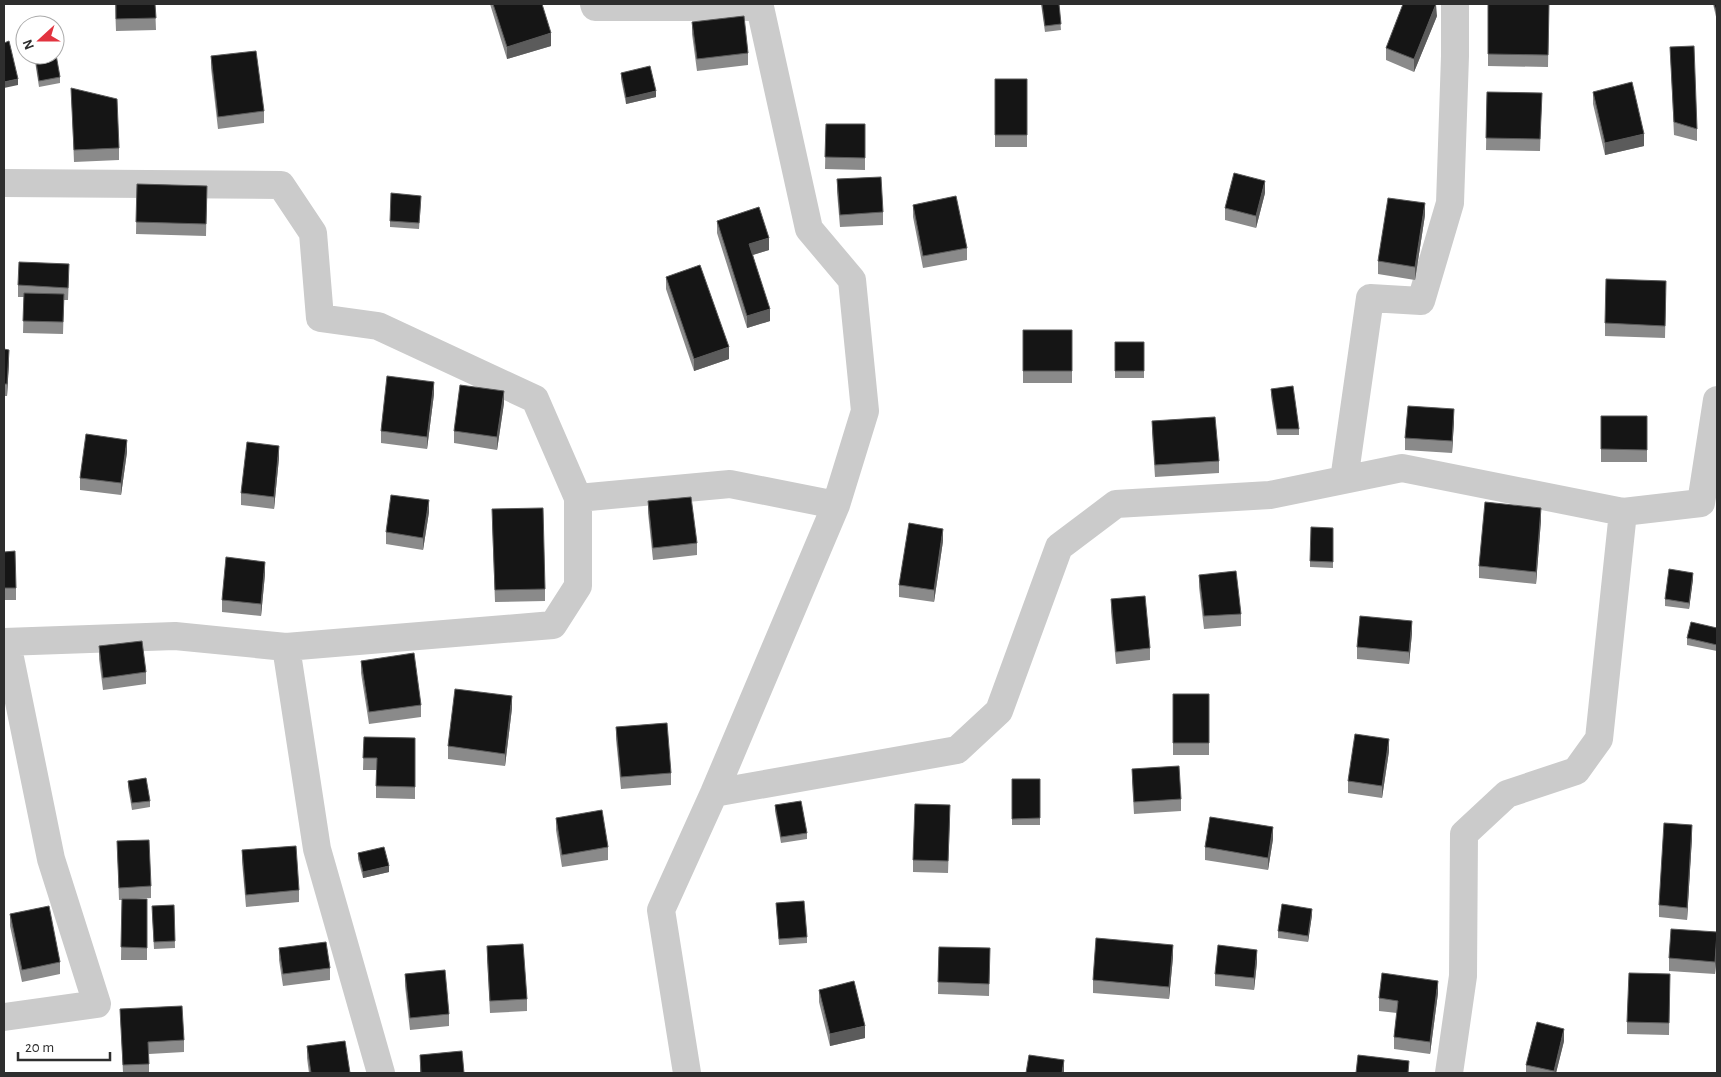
<svg xmlns="http://www.w3.org/2000/svg" width="1721" height="1077" font-family="'Alegreya Sans',sans-serif">
	<rect width="100%" height="100%" fill="#fff"/>
	<g fill="none" stroke-linecap="round" stroke-linejoin="round">
		<path stroke="#cbcbcb" stroke-width="28" d="M594 4 595 7H760L809 229 852 280 865 411 836 505 714 793 661 910 687 1073
			M4 183 281 185 313 233 320 318 378 326 535 399 578 498 730 484 836 505
			M1344 480 1370 298 1421 301 1450 203 1455 56V4
			M4 642 175 636 286 647 553 625 578 586V498
			M286 647 317 849 381 1073
			M714 793 957 750 999 711 1059 547 1116 504 1270 495 1402 468 1623 512
			M4 1017 97 1004 51 859 7 643
			M1449 1073 1463 976 1464 834 1507 794 1576 771 1599 739 1623 512 1701 503 1717 400"/>
	</g>
	<path fill="#8a8a8a" d="M115 4H155L156 30 116 31Z
		M490 4H542L551 46 507 59Z
		M1041 4H1059L1061 30 1045 32Z
		M1488 4H1549L1548 67 1488 66Z
		M1713 4H1717V21Z
		M1437 16 1414 72 1386 60V48Z
		M692 22 748 53V65L697 71 692 34Z
		M1670 47 1697 129V141L1674 135Z
		M34 55H55L60 77V83L39 87Z
		M211 56 264 111V123L218 129 211 68Z
		M621 73 656 97 626 104 621 79Z
		M995 79H1027V147H995Z
		M71 88 119 148V160L74 162Z
		M1487 92 1542 93 1540 151 1486 150Z
		M1593 92 1644 146 1605 155 1593 104Z
		M826 124H865V170L825 169Z
		M837 179 883 212V225L840 227 837 192Z
		M137 184 207 186 206 236 136 234Z
		M1265 193 1256 228 1225 220V208Z
		M421 202 419 229 390 227V221Z
		M913 205 967 248V260L923 268 913 217Z
		M1425 215 1415 280 1378 274V261Z
		M717 221 769 250 753 255 770 321 747 328 717 233Z
		M69 276 68 300H64L63 334 23 333 24 297H18V285Z
		M666 277 729 359 694 371 666 289Z
		M1666 293 1665 338 1605 336V323Z
		M1023 330H1072V383H1023Z
		M1115 342H1144V378H1115Z
		M4 349 9 362 7 396H4Z
		M1271 389 1299 429V435H1277L1271 396Z
		M434 394 427 449 381 443V431Z
		M504 403 497 450 454 443V431Z
		M1601 416H1647V462H1601Z
		M1152 421 1219 461V473L1155 477 1152 433Z
		M1454 421 1452 453 1405 450V438Z
		M127 452 121 495 80 490V478Z
		M279 458 274 509 241 505V493Z
		M648 501 697 543V555L653 560 648 513Z
		M429 512 423 550 386 544V532Z
		M1541 520 1536 584 1479 578V566Z
		M492 521 545 589V601L495 602Z
		M1333 528V568L1310 567V561Z
		M943 541 934 602 899 597V585Z
		M4 552 16 588V600H4Z
		M265 574 261 616 222 612V600Z
		M1199 575 1241 614V626L1204 629 1199 587Z
		M1693 579 1689 609 1665 606V599Z
		M1111 599 1150 648V660L1116 664 1111 612Z
		M1717 628V651L1687 645V638Z
		M1412 633 1409 664 1357 659V647Z
		M99 646 146 672V684L103 690 99 659Z
		M361 661 421 705V717L369 724 361 673Z
		M1173 694H1209V755H1173Z
		M512 708 505 766 448 759V746Z
		M616 727 671 773V785L621 789 616 739Z
		M364 737 415 738V799L376 798V770H363Z
		M1389 751 1382 798 1348 793V781Z
		M1132 769 1181 799V811L1134 814 1132 781Z
		M1012 779H1040V825H1012Z
		M128 781 150 801V807L132 810 128 787Z
		M775 805 807 833V839L781 843 775 811Z
		M950 817 948 873 913 872V860Z
		M556 818 608 847V860L562 867 556 830Z
		M1692 837 1687 920 1659 917V905Z
		M1273 839 1268 870 1205 860V847Z
		M117 841 151 886V898L136 899H147V960H121L122 900H119Z
		M242 850 299 890V902L246 907 242 862Z
		M358 853 389 872 363 878 358 859Z
		M776 903 807 937V943L779 945Z
		M174 905 175 948 154 949 152 912Z
		M10 914 60 962V974L22 982 10 926Z
		M1312 915 1308 942 1278 938V931Z
		M1717 932V949L1715 974 1669 971V958Z
		M487 946 527 999V1011L490 1013 487 958Z
		M939 947 990 948 989 996 938 994Z
		M279 948 330 968V980L283 986 279 960Z
		M1173 957 1169 999 1093 993V980Z
		M1257 962 1254 990 1215 986V974Z
		M405 974 449 1014V1026L410 1030 405 986Z
		M1670 974 1669 1035 1627 1034V1022Z
		M819 990 865 1038 830 1046 819 1002Z
		M1438 993 1430 1054 1394 1049V1037L1397 1013 1379 1011V998Z
		M120 1009 184 1040V1052L149 1054V1073H123Z
		M1564 1041 1556 1073H1526V1065Z
		M307 1046 350 1073H309L307 1058Z
		M420 1055 464 1073H420Z"/>
	<path fill="#5b5b5b" d="M1436 4 1437 16 1414 72V59Z
		M551 33V46L507 59V47Z
		M18 79V85L4 88V82Z
		M656 91V97L626 104V98Z
		M1644 134V146L1605 155V143Z
		M1265 181V193L1256 228V216Z
		M1425 203V215L1415 280V267Z
		M769 238V250L749 256V244Z
		M770 309V321L747 328V316Z
		M729 347V359L694 371V359Z
		M9 350V362L7 396V384Z
		M434 382V394L427 449V437Z
		M504 391V403L497 450V437Z
		M1454 409V421L1452 453V441Z
		M127 440V452L121 495V483Z
		M279 446V458L274 509V497Z
		M429 500V512L423 550V538Z
		M1541 508V520L1536 584V572Z
		M943 529V541L934 602V590Z
		M265 562V574L261 616V604Z
		M1693 573V579L1689 609V603Z
		M1412 621V633L1409 664V652Z
		M512 696V708L505 766V754Z
		M1389 739V751L1382 798V786Z
		M1692 825V837L1687 920V908Z
		M1273 827V839L1268 870V858Z
		M389 866V872L363 878V872Z
		M1312 909V915L1308 942V936Z
		M1717 937V949L1715 974V962Z
		M1173 945V957L1169 999V987Z
		M1257 950V962L1254 990V978Z
		M1438 981V993L1430 1054V1042Z
		M865 1026V1038L830 1046V1034Z
		M1564 1029V1041L1556 1073H1554Z
		M1064 1060V1073H1062Z"/>
	<path fill="#151515" stroke="#5b5b5b" d="M116 4H155L156 18 116 19Z
		M493 4H542L551 33 507 47Z
		M1042 4H1059L1061 24 1045 26Z
		M1403 4H1436L1414 59 1386 48Z
		M1488 4H1549L1548 55 1488 54Z
		M1714 4H1717V14Z
		M744 16 748 53 697 59 692 22Z
		M9 41 18 79 4 82V43Z
		M1694 46 1697 129 1674 122 1670 47Z
		M55 49 60 77 39 81 35 55H55Z
		M256 51 264 111 218 117 211 56Z
		M650 66 656 91 626 98 621 73Z
		M995 79H1027V135H995Z
		M1632 82 1644 134 1605 143 1593 92Z
		M71 88 117 99 119 148 74 150Z
		M1487 92 1542 93 1540 139 1486 138Z
		M826 124H865V158L825 157Z
		M1234 173 1265 181 1256 216 1225 208Z
		M881 177 883 212 840 215 837 179Z
		M137 184 207 186 206 224 136 222Z
		M391 193 421 196 419 223 390 221Z
		M956 196 967 248 923 256 913 205Z
		M1388 198 1425 203 1415 267 1378 261Z
		M759 207 769 238 749 244 770 309 747 316 717 221Z
		M19 262 69 264 68 288 18 285Z
		M700 265 729 347 694 359 666 277Z
		M1606 279 1666 281 1665 326 1605 323Z
		M24 293 64 294 63 322 23 321Z
		M1023 330H1072V371H1023Z
		M1115 342H1144V371H1115Z
		M4 349 9 350 7 384H4Z
		M387 376 434 382 427 437 381 431Z
		M460 385 504 391 497 437 454 431Z
		M1293 386 1299 429H1277L1271 389Z
		M1408 406 1454 409 1452 441 1405 438Z
		M1601 416H1647V450L1601 449Z
		M1215 417 1219 461 1155 465 1152 421Z
		M86 434 127 440 121 483 80 478Z
		M247 442 279 446 274 497 241 493Z
		M391 495 429 500 423 538 386 532Z
		M691 497 697 543 653 548 648 501Z
		M1485 502 1541 508 1536 572 1479 566Z
		M543 508 545 589 495 590 492 509Z
		M909 523 943 529 934 590 899 585Z
		M1311 527 1333 528V562L1310 561Z
		M15 551 16 588H4V552Z
		M226 557 265 562 261 604 222 600Z
		M1669 569 1693 573 1689 603 1665 599Z
		M1236 571 1241 614 1204 616 1199 575Z
		M1145 596 1150 648 1116 652 1111 599Z
		M1360 616 1412 621 1409 652 1357 647Z
		M1691 622 1717 628V645L1687 638Z
		M142 641 146 672 103 678 99 646Z
		M414 653 421 705 369 712 361 661Z
		M455 689 512 696 505 754 448 746Z
		M1173 694H1209V743H1173Z
		M667 723 671 773 621 777 616 727Z
		M1355 734 1389 739 1382 786 1348 781Z
		M364 737 415 738V787L376 786 377 758H363Z
		M1179 766 1181 799 1134 802 1132 769Z
		M146 778 150 801 132 803 128 781Z
		M1012 779H1040V818L1012 819Z
		M801 801 807 833 781 837 775 805Z
		M915 804 950 805 948 861 913 860Z
		M602 810 608 847 562 855 556 818Z
		M1210 817 1273 827 1268 858 1205 847Z
		M1664 823 1692 825 1687 908 1659 905Z
		M149 840 151 886 119 888 117 841Z
		M296 846 299 890 246 895 242 850Z
		M384 847 389 866 363 872 358 853Z
		M122 899H147V948L121 947Z
		M804 901 807 937 779 939 776 903Z
		M1282 904 1312 909 1308 936 1278 931Z
		M174 905 175 941 154 942 152 906Z
		M49 906 60 962 22 970 10 914Z
		M1671 929 1717 932 1715 962 1669 958Z
		M1096 938 1173 945 1169 987 1093 980Z
		M326 942 330 968 283 974 279 948Z
		M523 944 527 999 490 1001 487 946Z
		M1218 945 1257 950 1254 978 1215 974Z
		M939 947 990 948 989 984 938 982Z
		M445 970 449 1014 410 1018 405 974Z
		M1382 973 1438 981 1430 1042 1394 1037 1398 1001 1379 998Z
		M1629 973 1670 974 1669 1023 1627 1022Z
		M854 981 865 1026 830 1034 819 990Z
		M182 1006 184 1040 148 1042 149 1064 123 1065 120 1009Z
		M1537 1022 1564 1029 1554 1071 1526 1065Z
		M345 1041 350 1073H311L307 1046Z
		M462 1051 464 1073H421L420 1055Z
		M1029 1055 1064 1060 1062 1073H1026Z
		M1358 1055 1409 1061 1408 1073H1356Z"/>
	<rect width="1721" height="1077" fill="none" stroke="#2e2e2e" stroke-width="10"/>
	<g transform="translate(40 40) rotate(249)"><circle r="24" fill="#ffffff" stroke="#ababab"/>
	<path d="M0-4L9 19L0 12L-9 19Z" fill="#e2333f"/>
	<text y="-8" font-size="14" font-weight="bold" text-anchor="middle" fill="#2e2e2e">N</text>
	</g>
	<path d="M18 1052v8h92v-8" fill="none" stroke="#2e2e2e" stroke-width="2.5"/>
	<text x="25" y="1052" font-size="15" fill="#2e2e2e" stroke="#ffffff" stroke-width="4" paint-order="stroke">20 m</text>
</svg>
